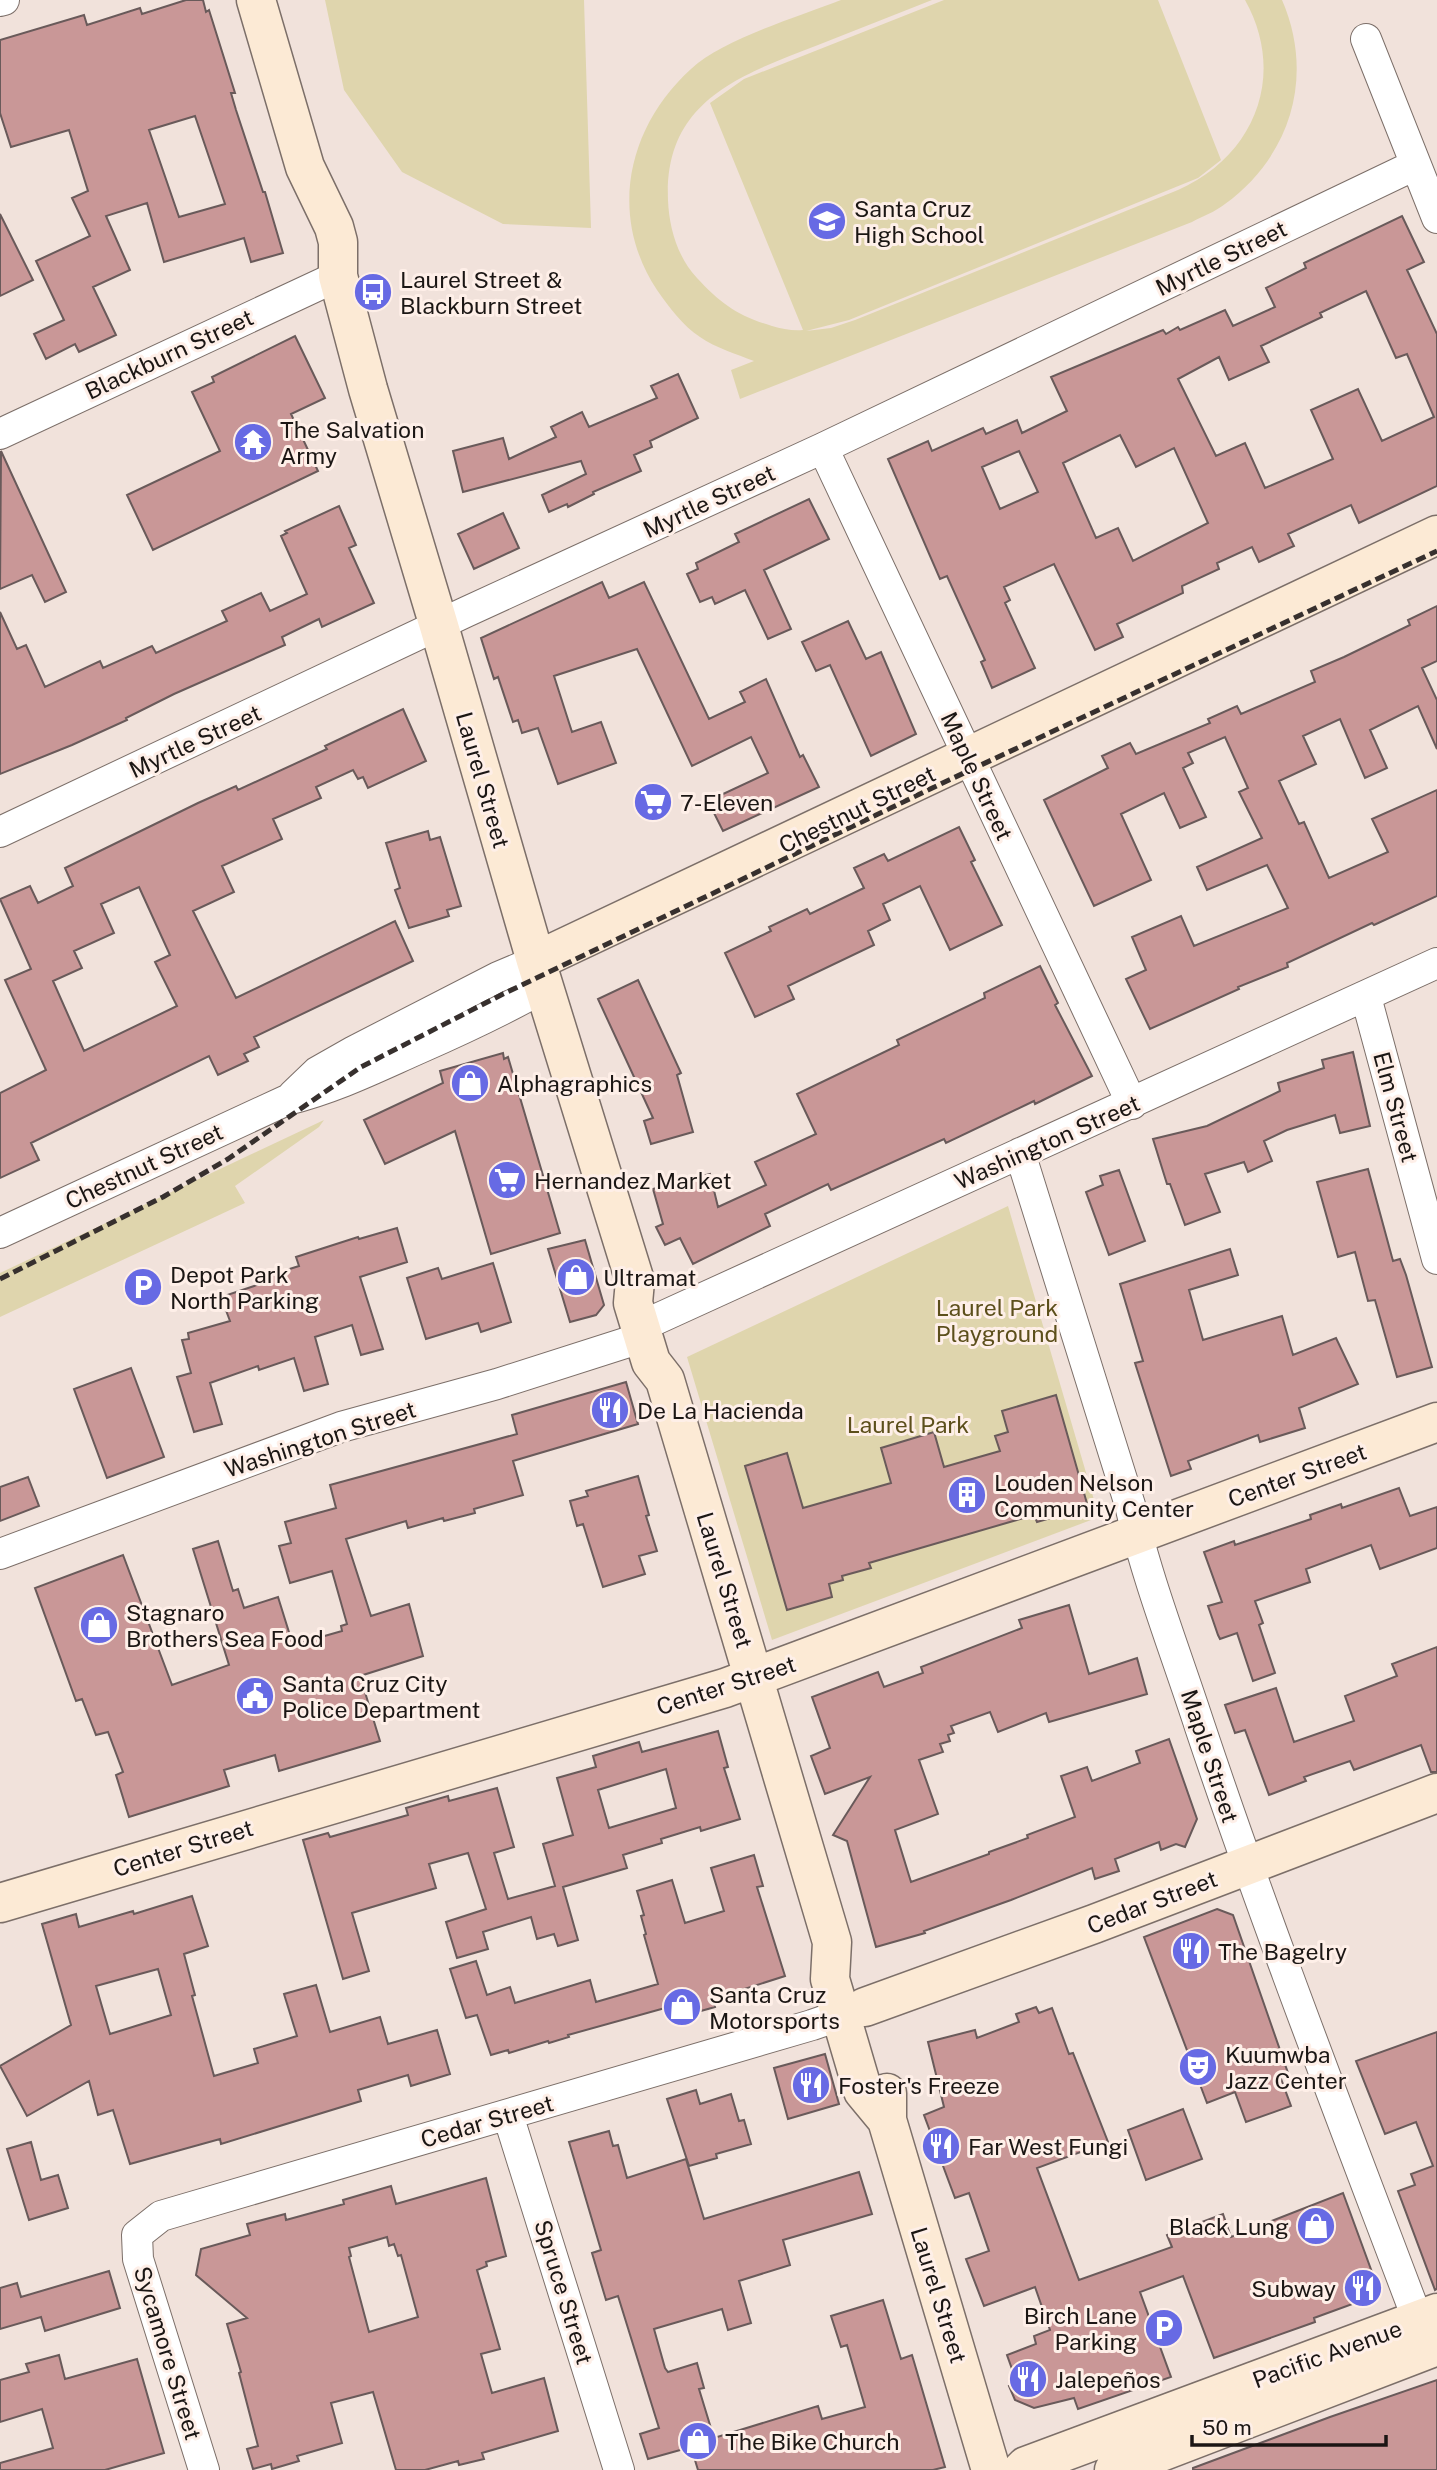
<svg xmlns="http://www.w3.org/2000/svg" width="1437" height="2470" font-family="'Public Sans',sans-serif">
	<rect width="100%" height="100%" fill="#f1e2db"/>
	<path fill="#dfd5ad" d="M325 0H584L591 228 503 224 402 172 344 90Z
		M841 0H932C894 15 856 30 818 45 741 75 664 100 668 200 669 228 678 258 697 278 721 304 738 316 772 326 782 329 793 331 803 330L710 103 744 79 944 0H1158L1221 160 1198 178 849 320 806 331 831 328 855 320 1178 190C1255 156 1287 75 1245 0H1282C1315 76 1291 156 1225 204 1215 212 1203 216 1192 222L740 399 731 370 754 361C736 354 716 348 700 337 683 326 669 307 657 290 608 216 627 127 691 69 723 39 798 17 841 0Z
		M324 1120 319 1127 235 1186 245 1203 0 1317V1273Z
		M1008 1206 1099 1517 772 1640 687 1357Z"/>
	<path fill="#c99797" stroke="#695a5a" stroke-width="2" fill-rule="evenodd" d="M186 0H203L206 12 209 10 235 93H231L236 110 263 192H265L283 253 251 262 244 238 164 262 147 203 106 216 130 270 93 287 116 335 79 352 75 344 46 359 34 334 64 320 36 261 90 236 72 198 88 191 69 130 11 147 0 113V40L84 15 87 25 140 8 142 14ZM195 116 225 204 179 217 149 130Z
		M0 214 33 280 0 296Z
		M1402 216 1424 262 1407 270 1437 334V486L1359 523 1351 505 1288 534 1294 546 1259 562 1252 547 1217 563 1219 569 1182 586 1183 593 1117 624 1123 637 1095 650 1054 564 1004 587 1010 600 1005 603 1035 668 992 688 981 662 985 660 947 576 940 579 888 459 928 441 932 451 983 428 986 434 1017 420 1022 433 1067 411 1051 377 1163 330 1166 334 1178 327 1180 330 1225 310 1233 326 1275 307 1266 288 1306 268 1304 263ZM1366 291 1396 358 1407 354 1434 417 1382 441 1358 389 1311 410 1333 459 1265 488 1245 443 1216 456 1178 379 1219 357 1229 380 1269 362 1261 346 1322 317 1320 313ZM1120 435 1136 467 1174 448 1208 523 1133 561 1118 528 1096 538 1063 463ZM1019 451 1038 492 1000 509 982 467Z
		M295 336 325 398 291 414 318 471 153 550 127 495 220 451 192 392 214 382 212 377Z
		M678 374 698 418 650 441 652 447 634 455 641 471 593 492 594 494 568 507 567 504 549 512 542 495 586 474 581 461 463 492 453 451 503 438 509 459 556 437 551 427 582 412 589 427 657 398 651 386Z
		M1 451 66 592 45 602 32 575 0 589Z
		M809 499 829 539 764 570 791 629 768 639 745 590 715 604 712 597 700 602 687 574 698 569 696 563 739 542 735 534Z
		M339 506 356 545 349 548 374 603 322 627 319 619 282 637 285 645 174 694 126 718 127 720 72 745 0 774V612L17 649 26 645 45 687 100 661 103 668 152 646 156 653 227 621 222 611 261 593 270 611 307 594 281 536 287 533 285 531Z
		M503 513 519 548 474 569 458 534Z
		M602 582 609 598 644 582 709 719 745 702 740 692 766 679 800 757 803 755 819 787 723 831 708 801 768 773 751 737 692 766 637 649 554 676 572 732 601 722 616 763 558 784 538 728 522 733 518 720 513 722 498 677 494 679 481 638Z
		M1437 606V661L1422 668 1437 700V749L1418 706 1370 730 1387 768 1365 778 1340 719 1303 736 1316 764 1279 781 1299 824 1304 822 1329 878 1388 852 1372 819 1437 790V896L1374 925 1372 923 1287 963 1288 967 1238 987 1239 989 1150 1029 1126 979 1146 970 1132 937 1181 916 1194 946 1288 908 1267 865 1207 890 1197 867 1262 838 1239 792 1248 788 1225 737 1188 753 1193 763 1183 768 1206 817 1180 828 1164 793 1121 814 1151 880 1094 906 1044 800 1108 768 1102 756 1130 743 1136 754 1210 723 1208 719 1237 706 1241 714 1315 682 1311 671 1344 657 1410 625 1408 620Z
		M848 621 866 659 881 652 916 734 871 756 830 665 816 671 802 642Z
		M403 709 426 761 368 788 363 777 358 779 353 770 316 787 321 798 273 819 282 839 222 866 234 892 193 911 236 998 395 921 413 961 254 1037 259 1047 244 1054 248 1061 218 1075 209 1056 31 1143 39 1160 0 1178V1093L46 1070 5 980 31 969 0 899 30 886 38 903 73 886 65 868 198 803 236 786 238 790 327 749 325 746ZM139 887 170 955 155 962 177 1006 84 1051 53 981 82 968 74 951 114 933 101 904Z
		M959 827 975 860 971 862 1002 925 950 950 920 886 883 904 890 920 868 931 874 945 788 986 794 999 755 1017 725 953 771 931 769 927 807 909 810 914 864 888 854 868 884 854 888 861Z
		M428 831 430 840 440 837 461 906 447 910 449 916 409 928 395 890 400 888 386 843Z
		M1040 966 1058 1003 1055 1005 1092 1076 1035 1104 1034 1101 946 1143 944 1139 831 1190 828 1184 765 1214 770 1226 693 1264 680 1238 665 1245 656 1227 663 1224 653 1189 710 1174 718 1207 766 1185 755 1162 816 1134 797 1094 899 1045 897 1040 985 998 984 993Z
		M638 980 681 1073 677 1075 693 1132 651 1144 644 1121 653 1118 598 999Z
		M1353 1052 1370 1126 1340 1133 1335 1115 1287 1130 1264 1141 1272 1161 1248 1172 1244 1162 1205 1174 1220 1212 1185 1225 1170 1184H1167L1153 1139 1207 1126 1280 1091 1278 1083 1324 1068 1322 1060Z
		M503 1053 504 1059 508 1057 560 1233 491 1254 455 1131 385 1164 364 1120 443 1083 440 1071Z
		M1368 1169 1393 1261 1400 1259 1406 1275 1432 1367 1397 1377 1375 1300 1368 1301 1355 1252 1338 1257 1317 1182Z
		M1119 1170 1145 1241 1109 1255 1086 1192 1103 1185 1100 1176Z
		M397 1228 407 1262 360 1277 383 1349 361 1355 352 1325 315 1337 328 1384 304 1391 294 1358 259 1370 258 1366 210 1383 222 1424 194 1432 177 1377 191 1373 182 1340 189 1339 188 1333 230 1321 221 1297 266 1282 264 1277 299 1266 296 1257 358 1237 359 1239Z
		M585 1240 604 1305 596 1315 570 1322 548 1249Z
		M1230 1249 1238 1275 1189 1290 1203 1340 1282 1316 1293 1355 1336 1338 1358 1384 1299 1408 1305 1428 1260 1442 1258 1435 1188 1461 1191 1469 1171 1476 1135 1363 1143 1361 1120 1284Z
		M493 1263 511 1322 481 1332 478 1323 426 1339 407 1278 438 1268 442 1279Z
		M131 1368 164 1457 107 1478 74 1389Z
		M626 1382 638 1424 513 1461 523 1495 474 1509 475 1513 444 1521 443 1518 408 1528 406 1521 346 1539 371 1616 409 1604 423 1656 360 1676 380 1741 279 1771 275 1755 224 1770 229 1786 129 1817 116 1775 123 1772 108 1732 96 1735 82 1699 76 1701 35 1588 123 1555 172 1685 229 1665 193 1549 218 1541 233 1591 238 1589 244 1608 278 1597 293 1645 342 1631 341 1626 347 1624 332 1571 290 1583 279 1546 291 1543 285 1522 336 1508 330 1485 517 1434 512 1415Z
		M1056 1395 1088 1507 1037 1522 1034 1515 869 1563 871 1568 842 1576 843 1580 829 1584 832 1597 787 1610 745 1466 787 1453 803 1508 891 1483 881 1448 934 1432 944 1467 1000 1451 995 1436 1008 1432 1002 1411Z
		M638 1476 649 1515 646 1516 657 1551 639 1556 645 1574 603 1587 583 1524 577 1526 570 1501 588 1496 586 1491Z
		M28 1477 39 1506 0 1521V1487Z
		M1399 1488 1410 1516 1437 1507V1548L1380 1569 1371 1545 1306 1569 1310 1582 1255 1601 1263 1623 1259 1625 1275 1673 1253 1681 1237 1633 1220 1639 1218 1635 1208 1606 1222 1602 1204 1552 1234 1541 1235 1545 1311 1519 1310 1515 1341 1504 1342 1508Z
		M1069 1605 1089 1674 1137 1658 1147 1694 1049 1722 1046 1713 998 1732 990 1712 951 1726 954 1733 948 1735 950 1741 940 1744 943 1752 919 1760 938 1814 895 1830 911 1882 989 1854V1852L1028 1838 1027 1835 1075 1817 1061 1776 1087 1767 1092 1781 1140 1763 1136 1751 1169 1739 1197 1819 1185 1847 1176 1844 1161 1850 1159 1842 1115 1859 1119 1871 1095 1879 1092 1868 1011 1900 924 1931 925 1933 876 1947 847 1841 833 1835 870 1777 825 1794 811 1756 830 1748 812 1697 878 1672 884 1687 923 1673 921 1667 1022 1628 1019 1620Z
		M1437 1647V1772H1431L1421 1745 1354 1770 1350 1761 1304 1777 1306 1781 1269 1795 1245 1730 1235 1733 1225 1705 1276 1688 1294 1742 1354 1721 1345 1696 1397 1676 1392 1664Z
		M718 1731 728 1767 724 1768 740 1819 701 1831 700 1827 661 1839 662 1843 623 1855 627 1868 563 1887 578 1940 558 1946 554 1934 537 1939 531 1917 483 1932 488 1949 457 1958 446 1922 486 1909 468 1853 429 1864 436 1888 352 1913 369 1971 343 1979 303 1840 328 1833 330 1837 408 1815 406 1808 448 1796 449 1801 497 1788 514 1847 494 1853 508 1899 555 1886 543 1844 573 1835 557 1778 596 1767 593 1756 639 1742 642 1752ZM666 1769 676 1808 609 1828 598 1790Z
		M754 1855 763 1886 757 1887 785 1976 713 1999 715 2007 669 2020 665 2008 568 2035 569 2037 549 2043 548 2041 509 2053 508 2050 491 2055 477 2015 466 2018 450 1969 476 1961 487 1995 510 1987 515 2003 590 1980 596 2002 658 1984 644 1935 646 1934 641 1916 644 1915 637 1891 672 1880 685 1923 724 1911 711 1868Z
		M192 1896 208 1946 184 1954 195 1995 192 1996 214 2076 258 2063 254 2049 297 2036 284 1994 316 1985 330 2032 380 2017 388 2044 437 2030 450 2074 411 2086 408 2075 358 2090 361 2101 221 2144 220 2139 130 2164 113 2110 98 2115 89 2081 27 2116 0 2066 71 2025 42 1924 76 1914 79 1927 133 1911 134 1914ZM158 1969 171 2015 110 2034 96 1986Z
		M1217 1909 1233 1915 1288 2073 1280 2076 1291 2106 1246 2122 1235 2092 1207 2103 1144 1937Z
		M1036 2007 1039 2013 1052 2008 1069 2054 1073 2053 1108 2142 1037 2168 1079 2280 1172 2247 1167 2235 1223 2214 1231 2237 1343 2193 1380 2294 1314 2318 1315 2322 1214 2358 1183 2276 1140 2292 1171 2377 1078 2409 1074 2398 1034 2408 1015 2400 1009 2386 1017 2383 1007 2355 1036 2344 1034 2336 1050 2330 1035 2287 984 2306 966 2259 989 2251 969 2193 955 2198 924 2115 944 2107 928 2042 975 2030 977 2038 1019 2022 1016 2014Z
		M1437 2032V2289L1435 2290 1398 2191 1415 2185 1411 2174 1433 2166 1416 2122 1385 2134 1356 2061Z
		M825 2054 839 2104 788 2119 774 2068Z
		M696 2090 700 2104 731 2094 739 2121 744 2120 751 2144 716 2154 717 2158 689 2166 667 2099Z
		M1183 2109 1202 2159 1146 2180 1128 2130Z
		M609 2131 613 2146 618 2145 627 2178 686 2159 704 2219 859 2172 872 2214 783 2240 790 2265 739 2281 751 2323 728 2330 722 2309 654 2329 665 2368 668 2372 697 2363 704 2388 699 2389 714 2438 818 2406 822 2419 865 2407 847 2345 841 2347 831 2316 883 2300 901 2359 912 2355 945 2467 933 2470H698L691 2447 648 2459 640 2434 659 2428 618 2296 606 2300 592 2253 601 2250 569 2142Z
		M31 2142 41 2180 58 2175 68 2208 29 2220 7 2149Z
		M486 2178 506 2256 486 2262 487 2266 477 2270 500 2349 481 2354 492 2393 544 2378 558 2431 482 2453 484 2459 459 2465 458 2461 425 2470H396L373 2392 331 2403 342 2443 297 2456 299 2461 272 2469 271 2464 253 2469 247 2449 258 2446 239 2373 241 2372 227 2324 247 2318 196 2275 201 2249 250 2235 247 2224 285 2214 286 2220 344 2204 343 2200 391 2186 396 2204ZM387 2237 389 2246 394 2244 398 2256 401 2255 418 2317 369 2332 349 2257 351 2256 349 2248Z
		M109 2271 120 2308 45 2331 41 2317 0 2329V2288L17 2283 21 2297Z
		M59 2355 65 2379 137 2359 164 2453 105 2470H0V2463L53 2448 42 2409 0 2422V2380L29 2372 26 2364Z
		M1437 2380V2470H1193V2468L1330 2417Z"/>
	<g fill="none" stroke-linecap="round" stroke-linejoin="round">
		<g stroke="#7c6f69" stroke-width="32">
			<path id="street" d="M0 1 4 0
				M1366 39 1437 218
				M0 434 338 276
				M823 448 1132 1104
				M0 832 466 612 823 448 1415 165
				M1366 997 1437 1259
				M293 1095 317 1072 354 1051 498 977 536 961
				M1020 1153 1130 1505C1147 1580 1176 1653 1200 1727 1269 1933 1348 2135 1425 2339
				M0 1233 287 1100C335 1088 373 1069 418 1049 461 1030 503 1011 544 987
				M657 1319 1437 963
				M0 1554 341 1427 497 1384 644 1337
				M508 2115 619 2470
				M204 2470 138 2259 137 2235 161 2216 812 2025 841 2015"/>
		</g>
		<g stroke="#7c6f69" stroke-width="41">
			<path id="secondary" d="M256 0 305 167 334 227 338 242V276L368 389 439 626 536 961 635 1281 633 1303 651 1362 665 1380 832 1942 830 1979 863 2091 887 2120
				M536 961 1437 535
				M0 1903 725 1688 1437 1422
				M865 2007 1094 1924 1437 1793
				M887 2093V2120L991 2470
				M1022 2470 1026 2466 1437 2313
				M1114 2470 1437 2346"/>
		</g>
		<use href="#street" stroke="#fff" stroke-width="30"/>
		<use href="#secondary" stroke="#fcead5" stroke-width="38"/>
		<path stroke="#37302e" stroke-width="5" stroke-dasharray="10 5" stroke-linecap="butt" d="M0 1279 163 1197 228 1159 361 1067 503 994 949 780 1437 551"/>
	</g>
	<defs>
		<g id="school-disc" transform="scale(2.0125)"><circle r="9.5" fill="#676ae4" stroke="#feefe8"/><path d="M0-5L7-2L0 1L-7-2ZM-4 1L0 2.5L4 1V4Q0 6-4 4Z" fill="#fff"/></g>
		<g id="bus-disc" transform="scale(2.0125)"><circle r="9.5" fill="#676ae4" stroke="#feefe8"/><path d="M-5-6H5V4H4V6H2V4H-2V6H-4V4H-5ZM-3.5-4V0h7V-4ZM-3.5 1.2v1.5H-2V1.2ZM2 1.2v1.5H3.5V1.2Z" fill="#fff"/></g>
		<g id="temple-disc" transform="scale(2.0125)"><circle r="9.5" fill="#676ae4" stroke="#feefe8"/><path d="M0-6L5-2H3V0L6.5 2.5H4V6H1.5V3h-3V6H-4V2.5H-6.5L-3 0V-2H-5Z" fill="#fff"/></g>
		<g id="supermarket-disc" transform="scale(2.0125)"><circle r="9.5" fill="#676ae4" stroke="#feefe8"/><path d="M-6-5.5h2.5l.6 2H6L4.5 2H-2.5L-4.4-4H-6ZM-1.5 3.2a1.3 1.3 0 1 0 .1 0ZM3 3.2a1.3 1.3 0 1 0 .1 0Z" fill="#fff"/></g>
		<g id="shop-disc" transform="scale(2.0125)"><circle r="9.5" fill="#676ae4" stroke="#feefe8"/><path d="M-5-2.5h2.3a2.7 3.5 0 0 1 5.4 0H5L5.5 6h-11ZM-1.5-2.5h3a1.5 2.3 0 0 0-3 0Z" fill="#fff"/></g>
		<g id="parking-disc" transform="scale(2.0125)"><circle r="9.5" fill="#676ae4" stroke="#feefe8"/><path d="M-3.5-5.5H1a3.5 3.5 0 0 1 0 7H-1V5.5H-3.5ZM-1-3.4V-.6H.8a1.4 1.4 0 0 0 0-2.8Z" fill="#fff"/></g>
		<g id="restaurant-disc" transform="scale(2.0125)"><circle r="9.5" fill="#676ae4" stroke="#feefe8"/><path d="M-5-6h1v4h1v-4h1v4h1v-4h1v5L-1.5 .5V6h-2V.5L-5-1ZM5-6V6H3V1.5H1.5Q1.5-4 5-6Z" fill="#fff"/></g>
		<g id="building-disc" transform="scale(2.0125)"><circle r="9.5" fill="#676ae4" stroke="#feefe8"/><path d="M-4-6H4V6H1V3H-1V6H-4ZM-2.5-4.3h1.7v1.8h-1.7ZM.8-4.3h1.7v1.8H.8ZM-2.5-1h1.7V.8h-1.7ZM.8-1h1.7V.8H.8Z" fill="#fff"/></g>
		<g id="civic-disc" transform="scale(2.0125)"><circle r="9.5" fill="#676ae4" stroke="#feefe8"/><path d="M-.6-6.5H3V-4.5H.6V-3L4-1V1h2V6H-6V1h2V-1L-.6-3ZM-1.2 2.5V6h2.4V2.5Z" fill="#fff"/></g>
		<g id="theatre-disc" transform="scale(2.0125)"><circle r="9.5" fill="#676ae4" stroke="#feefe8"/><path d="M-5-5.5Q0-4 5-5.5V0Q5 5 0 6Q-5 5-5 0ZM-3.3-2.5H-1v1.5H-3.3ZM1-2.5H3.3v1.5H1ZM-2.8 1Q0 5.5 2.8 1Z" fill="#fff"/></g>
	</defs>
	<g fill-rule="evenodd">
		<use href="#school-disc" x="827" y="221"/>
		<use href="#bus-disc" x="373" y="292"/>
		<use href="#temple-disc" x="253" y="442"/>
		<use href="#supermarket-disc" x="653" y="802"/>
		<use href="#shop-disc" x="470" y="1083"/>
		<use href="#supermarket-disc" x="507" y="1180"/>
		<use href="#shop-disc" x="576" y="1277"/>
		<use href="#parking-disc" x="143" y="1287"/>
		<use href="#restaurant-disc" x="610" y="1410"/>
		<use href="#building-disc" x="967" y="1495"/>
		<use href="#shop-disc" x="99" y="1625"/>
		<use href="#civic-disc" x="255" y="1696"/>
		<use href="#restaurant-disc" x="1191" y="1951"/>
		<use href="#shop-disc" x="682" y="2007"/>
		<use href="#theatre-disc" x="1198" y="2067"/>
		<use href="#restaurant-disc" x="811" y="2085"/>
		<use href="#restaurant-disc" x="941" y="2146"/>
		<use href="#shop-disc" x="1316" y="2226"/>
		<use href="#restaurant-disc" x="1363" y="2288"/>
		<use href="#parking-disc" x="1164" y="2328"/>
		<use href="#restaurant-disc" x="1028" y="2379"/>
		<use href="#shop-disc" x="698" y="2441"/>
	</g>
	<g text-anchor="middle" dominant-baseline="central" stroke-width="6" stroke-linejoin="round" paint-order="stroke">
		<g font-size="23" fill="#1b1614" stroke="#feefe8" text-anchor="start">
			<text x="854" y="208">Santa Cruz<tspan x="854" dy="26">High School</tspan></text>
			<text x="400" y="279">Laurel Street &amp;<tspan x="400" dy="26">Blackburn Street</tspan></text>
			<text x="280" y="429">The Salvation<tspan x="280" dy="26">Army</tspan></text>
			<text x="680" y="802">7-Eleven</text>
			<text x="497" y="1083">Alphagraphics</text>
			<text x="534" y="1180">Hernandez Market</text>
			<text x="170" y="1274">Depot Park<tspan x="170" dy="26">North Parking</tspan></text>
			<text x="603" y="1277">Ultramat</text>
			<text x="637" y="1410">De La Hacienda</text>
			<text x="994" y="1482">Louden Nelson<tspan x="994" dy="26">Community Center</tspan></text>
			<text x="126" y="1612">Stagnaro<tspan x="126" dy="26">Brothers Sea Food</tspan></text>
			<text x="282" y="1683">Santa Cruz City<tspan x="282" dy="26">Police Department</tspan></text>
			<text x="1218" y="1951">The Bagelry</text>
			<text x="709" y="1994">Santa Cruz<tspan x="709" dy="26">Motorsports</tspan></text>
			<text x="1225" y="2054">Kuumwba<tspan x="1225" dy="26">Jazz Center</tspan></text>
			<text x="838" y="2085">Foster's Freeze</text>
			<text x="968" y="2146">Far West Fungi</text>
			<text x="1289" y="2226" text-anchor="end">Black Lung</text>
			<text x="1336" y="2288" text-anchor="end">Subway</text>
			<text x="1137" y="2315" text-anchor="end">Birch Lane<tspan x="1137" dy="26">Parking</tspan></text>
			<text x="1055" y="2379">Jalepeños</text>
			<text x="725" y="2441">The Bike Church</text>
		</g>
		<g font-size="23" fill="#1b1614" stroke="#feefe8">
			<text transform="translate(1221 258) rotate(-26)">Myrtle Street</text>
			<text transform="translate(169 354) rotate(-25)">Blackburn Street</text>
			<text transform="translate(709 501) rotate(-25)">Myrtle Street</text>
			<text transform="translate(195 741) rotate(-25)">Myrtle Street</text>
			<text transform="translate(977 776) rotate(65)">Maple Street</text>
			<text transform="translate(483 780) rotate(74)">Laurel Street</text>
			<text transform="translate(857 809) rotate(-26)">Chestnut Street</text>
			<text transform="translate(1396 1107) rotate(75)">Elm Street</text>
			<text transform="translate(1047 1142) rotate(-24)">Washington Street</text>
			<text transform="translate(144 1166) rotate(-25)">Chestnut Street</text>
			<text transform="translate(320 1439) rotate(-18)">Washington Street</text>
			<text transform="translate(1297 1475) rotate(-20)">Center Street</text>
			<text transform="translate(725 1580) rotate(73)">Laurel Street</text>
			<text transform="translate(726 1685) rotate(-18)">Center Street</text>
			<text transform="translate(1210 1756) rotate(72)">Maple Street</text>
			<text transform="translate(183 1848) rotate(-17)">Center Street</text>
			<text transform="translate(1152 1902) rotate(-21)">Cedar Street</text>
			<text transform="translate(487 2121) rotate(-16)">Cedar Street</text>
			<text transform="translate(564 2292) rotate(73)">Spruce Street</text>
			<text transform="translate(939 2295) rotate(73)">Laurel Street</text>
			<text transform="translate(168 2353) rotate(73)">Sycamore Street</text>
			<text transform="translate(1327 2354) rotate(-20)">Pacific Avenue</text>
		</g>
		<g font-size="23" fill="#5c4f1b" stroke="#feefe8">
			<text x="997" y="1307">Laurel Park<tspan x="997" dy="26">Playground</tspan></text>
			<text x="908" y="1424">Laurel Park</text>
		</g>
	</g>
	<path d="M1192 2435v10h194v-10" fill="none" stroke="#1b1614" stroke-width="3.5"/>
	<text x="1202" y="2435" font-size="21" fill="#1b1614" stroke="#feefe8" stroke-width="5" paint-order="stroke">50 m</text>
</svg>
